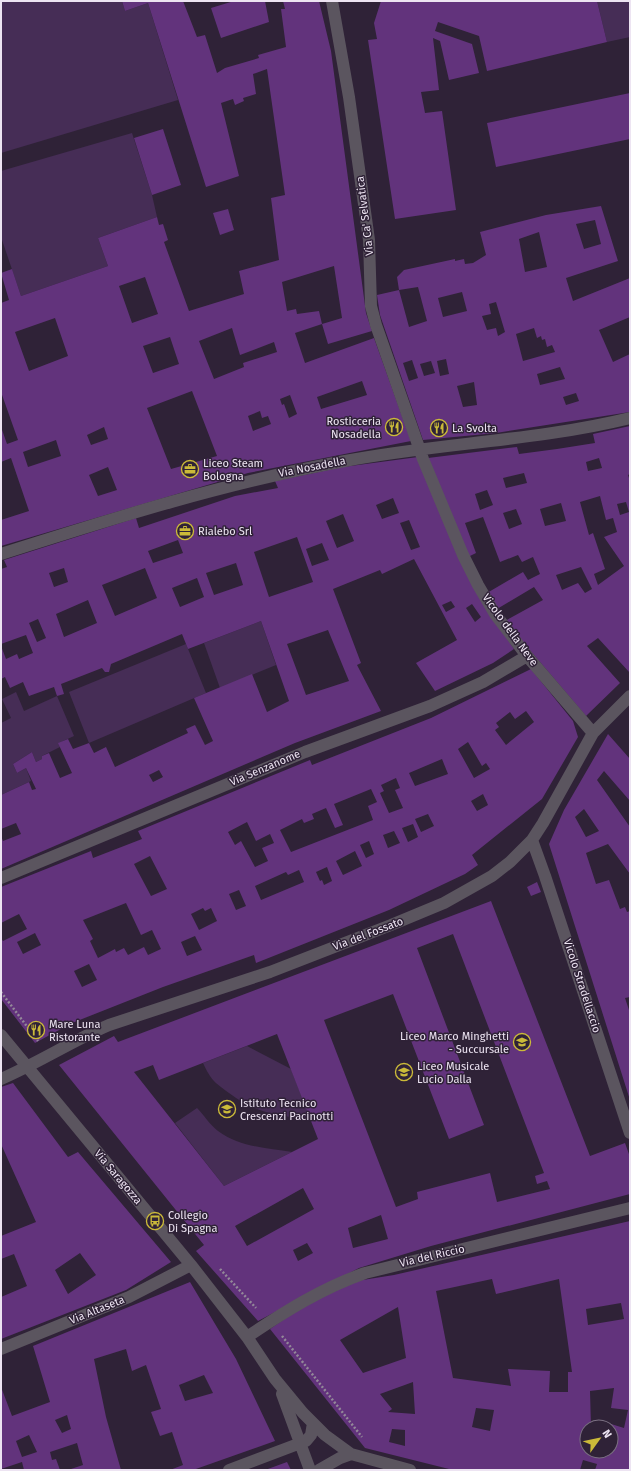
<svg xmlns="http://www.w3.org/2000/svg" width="631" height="1471" font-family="'Fira Sans',sans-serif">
	<rect width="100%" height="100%" fill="#2f2237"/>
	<path fill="#462d56" d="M1 1H122L125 11 148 3 178 100 1 153Z
		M597 1H630V37L607 42Z
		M132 133 152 195 157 217 98 238 108 266 21 296 1 237V171Z
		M261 621 276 665 220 688 204 643Z
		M186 644 206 693 89 743 69 692Z
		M16 692 24 711 57 696 74 736 59 743 60 747 42 756V759L36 762 32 752 13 764 17 773 26 768 31 781 1 795V723L11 718 2 699Z
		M247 1046 291 1069 311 1120C277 1115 257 1114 229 1093 214 1082 211 1080 203 1063Z
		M197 1108C204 1115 210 1125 218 1131 240 1147 266 1148 292 1152L224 1186 175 1123Z"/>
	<path fill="#62337c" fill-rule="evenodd" d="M122 1H183L197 37 205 35 217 73 225 68 259 58 258 55 286 47 281 9H285L283 1H319L331 51 366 313 372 331 328 344 322 324 295 333 305 363 374 338 411 441 248 473 1 546V520L29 511 11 458 1 462V427L7 444 18 440 1 392V303L9 300 1 273 12 269 21 296 108 266 98 238 157 217 159 225 163 224 168 240 164 242 189 311 244 294 239 271 279 260 271 198 285 195 267 69 253 74 256 94 243 98 244 101 235 105 233 99 221 103 239 176 206 187 148 3 125 11ZM334 266 342 318 322 324 319 311 297 314 296 309 287 311 282 282ZM145 277 158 314 132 323 119 286ZM55 318 68 356 29 371 15 332ZM232 328 240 355 274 342 277 352 243 363 244 367 214 379 199 341ZM170 337 179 364 153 373 143 346ZM362 381 367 395 321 409 317 397ZM192 391 217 456 171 469 147 408ZM290 395 297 414 289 418 284 404 282 405 280 399ZM260 411 262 418 268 416 271 424 253 431 248 416ZM104 427 108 439 91 445 87 435ZM56 440 61 456 28 467 23 452ZM108 467 117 490 98 496 89 475Z
		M234 1H265L269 22 221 38 211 8Z
		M381 1H597L607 42 487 71 479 36 438 22 435 31 472 44 479 73 449 80 440 41 433 38 439 90 421 92 425 113 442 111 456 210 395 219 368 40 377 39 374 23Z
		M630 93V139L496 167 487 123Z
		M163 129 181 185 152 195 134 138Z
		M601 206 618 261 566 278 573 301 630 278V317L599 330 613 362 630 354V412L496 433 423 440 380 315 377 295 399 290 409 327 427 321 418 287 399 290 397 277 404 270 455 259V261L464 259 465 264 473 263 486 255 480 232 546 215ZM595 220 601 244 584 249 576 224ZM539 232 547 267 525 272 519 239ZM462 292 467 311 443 317 438 298ZM496 302 505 332 498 336 496 328 487 330 482 316 491 314 489 304ZM534 328 537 338 541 336 542 340 545 339 547 347 552 345 555 352 523 361 516 334ZM446 359 449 374 440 376 437 361ZM412 360 418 378 409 381 403 363ZM431 361 435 373 424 376 420 364ZM560 367 565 379 540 385 537 374ZM474 382 477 405 463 407 457 386ZM576 393 579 401 566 405 563 397Z
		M228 209 234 230 220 235 213 213Z
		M630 426V474L628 475 630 481V673L598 638 587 646 620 683 586 716 505 621 543 600 534 587 497 609 487 593 523 572 528 580 540 574 533 557 522 562 518 555 500 562 483 517 465 523 476 553 466 558 428 458 517 447 519 454 557 449 595 443 593 434ZM599 458 602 468 588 471 586 462ZM524 473 527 483 506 488 503 478ZM487 490 493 505 480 510 475 494ZM600 496 606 520 613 518 617 532 604 537 624 566 598 585 594 574 605 569 593 533 589 535 580 502ZM626 502 629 512 620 515 617 504ZM561 503 566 521 545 526 540 509ZM516 509 522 524 509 529 503 513ZM581 567 592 589 585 593 578 583 562 590 556 575Z
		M418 457 481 599 514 649 493 663 435 691 416 663 457 640 414 559 382 574 380 570 333 589 361 663 357 665 381 711 295 743 1 869V836L3 841 21 834 16 823 1 829V795L29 782 32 790 36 789 26 768 17 773 13 764 32 752 36 762 42 759V756L49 753 60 778 72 773 58 743 68 739 73 749 89 743 94 753 106 747 115 767 188 733 186 729 195 725 205 745 213 741 194 698 252 674 267 712 289 701 261 621 188 649 182 634 111 664 109 672H105L102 668 61 684 64 694 57 696 54 687 29 696 23 682 10 688 5 677 1 679V646L6 659 17 654 19 659 33 653 26 635 1 644V569L7 567 4 560 136 518 139 528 235 496 278 488 275 481 343 467ZM393 498 399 513 382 519 376 505ZM343 514 354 541 337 548 326 521ZM409 520 420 547 411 550 400 523ZM297 537 313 582 269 597 254 552ZM178 540 183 553 153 563 148 551ZM322 543 329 560 312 566 306 549ZM236 563 243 585 214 595 206 573ZM64 568 68 582 54 587 49 573ZM145 568 157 598 115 616 102 585ZM197 578 204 597 180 607 172 588ZM88 600 97 623 64 637 56 614ZM451 601 455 607 446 612 442 605ZM472 604 481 617 475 622 466 608ZM38 619 46 638 37 642 29 623ZM328 630 349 681 306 695 287 644ZM159 770 163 777 153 782 149 775Z
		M531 669 573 721 578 737 542 799 472 855 478 865 465 874 389 910 256 963 254 955 163 987 72 1023 35 1043 1 999V938L3 941 27 929 19 914 1 923V887L91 851 93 858 142 839 138 831 310 760 312 765 431 718ZM526 711 534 722 506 745 495 730 499 727 496 723 510 712 515 719ZM468 742 482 766 486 763 490 769 474 778 458 749ZM442 759 448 774 415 786 409 773ZM396 778 400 788 395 790 403 808 389 813 380 793 384 791 381 785ZM371 789 377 802 368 806 373 820 291 852 280 830 302 819 304 823 314 819 312 814 326 808 335 828 343 825 334 804ZM483 794 488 805 477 811 471 801ZM428 814 434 826 421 832 415 819ZM247 822 256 841 270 834 274 843 262 848 268 861 255 867 241 841 235 845 228 832ZM413 824 418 837 408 842 402 828ZM394 831 400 843 388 848 383 835ZM369 841 374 854 366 858 360 845ZM355 851 362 866 343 875 336 861ZM150 856 167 889 151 896 134 864ZM327 867 332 881 324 885 322 880 320 881 316 872ZM299 870 304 882 261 900 255 886 286 872 288 875ZM239 890 246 906 236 910 229 894ZM126 903 141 935 152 930 161 949 148 955 144 947 128 955 124 948 116 952 115 949 98 958 90 941 93 939 83 920ZM203 908 205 911 211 908 217 921 199 930 191 914ZM35 933 41 945 23 954 17 942ZM195 936 202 950 187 956 181 942ZM89 964 97 980 82 987 74 971Z
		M608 734 630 759V801L604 771 597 780 630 827V874L608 844 586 853 596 884 609 880 620 909 625 907 627 912 630 911V997L625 998 630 1013V1100L549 844 564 810ZM584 809 599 831 586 837 575 817Z
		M537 882 541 892 531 896 527 887Z
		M491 901 590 1156 625 1143 630 1157V1194L431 1246 359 1268 258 1321 196 1251 204 1245 59 1065 114 1036 118 1042ZM453 934 544 1173 535 1176 537 1184 547 1181 550 1189 497 1202 490 1173 417 1192 418 1199 396 1207 324 1020 393 994 449 1139 484 1125 417 948ZM277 1034 318 1139 224 1186 134 1072 153 1065 159 1080ZM303 1188 314 1209 247 1246 235 1226ZM381 1215 388 1239 353 1248 348 1228ZM307 1243 313 1253 298 1261 293 1250Z
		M13 1083 68 1157 78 1152 171 1262 126 1290 1 1339V1297L27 1286 14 1254 1 1259V1236L36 1222 1 1144V1087ZM80 1253 96 1275 68 1294 55 1270Z
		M630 1221V1470H595L597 1464 583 1460 580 1470H453L365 1448 270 1329 309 1302 350 1282 394 1275ZM492 1279 496 1294 559 1279 572 1372H568V1392H549L550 1371 508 1369 511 1386 453 1378 436 1291ZM621 1303 624 1319 588 1325 586 1309ZM398 1307 406 1358 363 1373 340 1340ZM413 1382 415 1414 388 1412 392 1409 380 1394ZM614 1388 611 1408 628 1410 624 1428 611 1424 610 1427 611 1451H587V1427H591L590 1391ZM476 1408 494 1410 490 1431 472 1427ZM392 1429 405 1430V1446L389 1442Z
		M190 1282 236 1359 275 1441 193 1470H170L183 1465 172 1432 160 1436 151 1412 161 1409 146 1365 132 1371 126 1349 94 1359 106 1417 121 1470H68L83 1465 77 1443 50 1452 52 1460 56 1459 60 1470H24L22 1462 1 1469V1387L12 1416 50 1402 33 1346ZM204 1375 213 1393 185 1401 179 1385ZM67 1415 71 1429 62 1433 55 1420ZM29 1435 37 1452 22 1457 16 1441Z
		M287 1462 291 1470H265Z"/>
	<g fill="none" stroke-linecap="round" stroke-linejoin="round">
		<path stroke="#938899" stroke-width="2.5" stroke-dasharray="2 2" stroke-linecap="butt" d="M1 992 38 1041
			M220 1269 256 1308
			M282 1336 362 1437"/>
		<path stroke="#5b555f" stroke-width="12" d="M332 1 349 97 369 240 371 306 376 325 423 459 463 555 478 585 495 614 527 656 593 733
			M1 554C114 518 228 482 345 461 440 443 536 441 630 418
			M532 840 545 876 630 1133
			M1 878 305 752 430 706 483 682 527 656
			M1 1035 191 1265 247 1337 275 1379 303 1413 325 1435 351 1454 410 1470
			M1 1079C38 1063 72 1041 109 1025L270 972 391 925 444 903 492 876 510 862 532 840 543 823 593 733 630 696
			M247 1337C284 1312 322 1288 365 1273L630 1208
			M1 1349 129 1297 191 1265
			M282 1394 310 1470
			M229 1470 306 1441 311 1435 313 1423
			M319 1470 340 1458 351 1454"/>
	</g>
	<defs>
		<g id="restaurant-ring" transform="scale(0.9)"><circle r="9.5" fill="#2f2237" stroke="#cbba39" stroke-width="1.5"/><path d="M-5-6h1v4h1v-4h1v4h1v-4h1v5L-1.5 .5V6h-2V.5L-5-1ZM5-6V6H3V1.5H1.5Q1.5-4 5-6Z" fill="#cbba39"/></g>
		<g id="office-ring" transform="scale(0.9)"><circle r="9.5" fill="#2f2237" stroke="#cbba39" stroke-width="1.5"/><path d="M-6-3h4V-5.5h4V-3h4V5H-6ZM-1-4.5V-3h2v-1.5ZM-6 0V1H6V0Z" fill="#cbba39"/></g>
		<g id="school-ring" transform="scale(0.9)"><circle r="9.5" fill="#2f2237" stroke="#cbba39" stroke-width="1.5"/><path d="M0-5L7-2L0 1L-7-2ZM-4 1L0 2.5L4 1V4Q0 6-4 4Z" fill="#cbba39"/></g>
		<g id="bus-ring" transform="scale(0.9)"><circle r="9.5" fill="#2f2237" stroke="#cbba39" stroke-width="1.5"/><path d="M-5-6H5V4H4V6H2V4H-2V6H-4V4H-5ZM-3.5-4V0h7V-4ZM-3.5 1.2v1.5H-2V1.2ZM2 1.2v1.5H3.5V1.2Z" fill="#cbba39"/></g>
	</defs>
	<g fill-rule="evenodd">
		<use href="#restaurant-ring" x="394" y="427"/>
		<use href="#restaurant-ring" x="439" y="428"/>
		<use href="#office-ring" x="190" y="469"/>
		<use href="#office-ring" x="185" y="531"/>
		<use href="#restaurant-ring" x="36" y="1030"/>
		<use href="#school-ring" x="522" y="1042"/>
		<use href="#school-ring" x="404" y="1072"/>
		<use href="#school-ring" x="227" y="1109"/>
		<use href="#bus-ring" x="155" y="1221"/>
	</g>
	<g text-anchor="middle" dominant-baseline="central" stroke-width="3" stroke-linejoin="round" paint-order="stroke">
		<g font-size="11" fill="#ede4f2" stroke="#2f2237">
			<text transform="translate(365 216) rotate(-97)">Via Ca' Selvatica</text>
			<text transform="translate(312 467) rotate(-11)">Via Nosadella</text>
			<text transform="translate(510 630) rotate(54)">Vicolo della Neve</text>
			<text transform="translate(265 768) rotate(-23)">Via Senzanome</text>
			<text transform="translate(368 934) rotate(-21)">Via del Fossato</text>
			<text transform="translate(582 986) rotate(72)">Vicolo Stradellaccio</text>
			<text transform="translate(118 1177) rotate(50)">Via Saragozza</text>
			<text transform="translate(432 1256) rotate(-13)">Via del Riccio</text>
			<text transform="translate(97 1310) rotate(-22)">Via Altaseta</text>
		</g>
		<g font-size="11" fill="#ede4f2" stroke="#2f2237" text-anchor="start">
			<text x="381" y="421" text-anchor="end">Rosticceria<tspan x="381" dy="13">Nosadella</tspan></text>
			<text x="452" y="428">La Svolta</text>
			<text x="203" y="463">Liceo Steam<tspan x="203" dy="13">Bologna</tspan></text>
			<text x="198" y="531">Rialebo Srl</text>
			<text x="49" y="1024">Mare Luna<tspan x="49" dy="13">Ristorante</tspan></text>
			<text x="509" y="1036" text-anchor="end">Liceo Marco Minghetti<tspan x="509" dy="13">- Succursale</tspan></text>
			<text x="417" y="1066">Liceo Musicale<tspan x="417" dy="13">Lucio Dalla</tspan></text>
			<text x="240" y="1103">Istituto Tecnico<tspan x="240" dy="13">Crescenzi Pacinotti</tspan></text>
			<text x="168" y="1215">Collegio<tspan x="168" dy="13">Di Spagna</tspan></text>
		</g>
	</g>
	<rect width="631" height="1471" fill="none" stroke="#ede4f2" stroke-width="4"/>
	<g transform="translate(599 1439) rotate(57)"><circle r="19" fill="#2f2237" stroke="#7b7082"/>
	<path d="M0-3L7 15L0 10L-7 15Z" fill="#cbba39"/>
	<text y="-6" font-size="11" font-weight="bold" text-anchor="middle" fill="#ede4f2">N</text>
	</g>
</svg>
